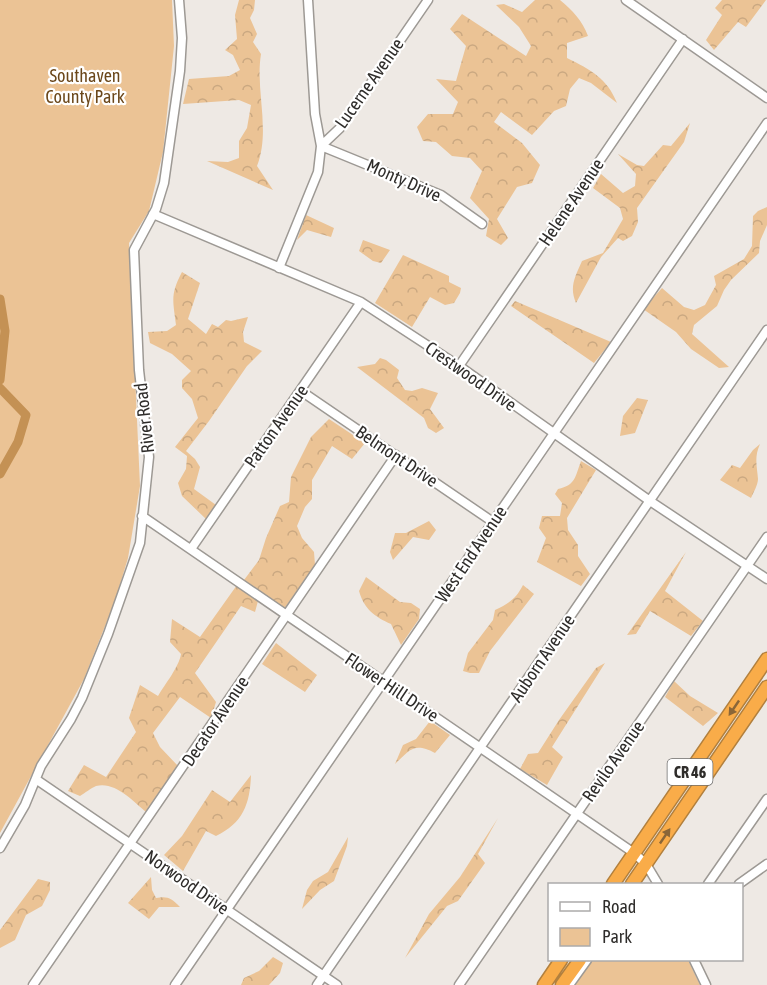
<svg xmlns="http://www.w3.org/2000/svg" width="767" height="985" font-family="'Asap Condensed',sans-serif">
	<defs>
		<pattern id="forest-crowns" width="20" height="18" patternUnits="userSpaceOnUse" patternTransform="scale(1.5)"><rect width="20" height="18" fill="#ebc395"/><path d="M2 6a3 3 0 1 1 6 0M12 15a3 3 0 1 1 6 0" fill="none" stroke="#caa881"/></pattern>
	</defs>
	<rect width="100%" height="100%" fill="#eee9e4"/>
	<path fill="url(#forest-crowns)" d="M239 0H255L254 10 250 18 257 34 253 42 261 54C255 91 271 130 257 166L273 190 207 161 228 162 239 158V141L247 128 251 105 239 100 183 104 189 79 229 76 240 70 233 55 225 50 237 39 235 15Z
		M535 0H560C573 11 582 20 588 36L567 43V58C591 70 607 78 617 103L591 83 579 78 570 89 566 106 554 111 532 135 501 112 494 122 522 143 540 165 532 183 517 187 497 219 508 238 501 245 486 236 489 219 470 198 482 171 470 158 452 156 436 142 423 141 417 127 428 114H453L458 102 436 79 456 81 466 46 450 29 462 14 526 56 531 46 519 27 496 5 504 4 522 12Z
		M722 0H766L746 27 738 22 714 50 706 40 722 15 715 8Z
		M690 123 684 142 637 208 638 222 632 236 623 241 618 238 601 257 576 303C569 287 575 277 582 261L603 253 623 219 620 208 593 188 601 174 623 193 635 186 636 174 618 154 637 165 644 166 663 145 671 146Z
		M767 207V225L760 241 759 253 731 280 724 290 717 306 694 325 692 334 729 367 719 368 691 349 676 332 643 309 662 288 684 307 694 310 705 305 716 285 714 276 744 259 752 246 753 216 758 211Z
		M306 215 334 228 331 237 307 230 297 240Z
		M363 240 390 250 381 263 373 261 359 251Z
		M403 255 449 276V282L461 288 460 293 454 303 445 305 430 297 412 327 375 303Z
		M182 272 200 283 188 319 206 334 212 324 218 327 226 320 231 321 248 317 243 332 244 342 262 351 247 366 209 421 186 451 195 459 200 467 194 489 216 505 206 519 182 496 178 483 186 469 187 456 175 447 198 418 192 399 182 388V380L191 371 172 354 150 343 148 332 167 331 176 325C173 300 170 295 182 272Z
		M515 301 611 342 594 363 511 306Z
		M380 358 386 360 399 370 397 378 405 390 412 391 422 388 438 393 430 409 444 428 436 433 428 428 424 418 357 367 375 364Z
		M637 398 648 400 635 433 620 436 623 416Z
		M329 419 365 443 352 459 332 446 312 480V499L305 507 297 526 302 538 314 552 315 565 284 609 244 580 259 560 266 538 280 506 289 502 291 477 311 437Z
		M760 444C754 457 757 466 758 479 758 485 753 493 751 498L720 480 732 465 740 468 753 450Z
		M581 461 596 470 567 518 568 530 578 545V556L590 574 581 586 537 562 546 538 539 528 542 516H560L562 503 555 494 558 489C576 485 575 477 581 461Z
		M429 521 436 530 429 540 413 537 393 560 390 552 395 533H406Z
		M686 552 665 591 703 621 691 636 650 611 636 634 627 635Z
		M366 577 400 602 411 603 420 609 419 619 401 645 391 624C375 617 364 609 359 591Z
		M237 585 258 601 255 612 241 606 195 673 216 702 211 718 180 697 153 733 160 747 178 766 146 812C133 801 115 781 96 786 91 788 85 793 80 796L68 791 84 765 106 777 136 732 129 718 140 685 158 696C165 684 179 667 181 654L170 642 172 619 200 637Z
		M523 585 534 594 490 651 479 673H470L463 671 468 653 493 620 495 610C508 604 516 599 523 585Z
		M276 643 317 675 305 692 262 664Z
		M605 663 552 747 563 757 547 785 520 769 528 754 538 753 559 720 596 668Z
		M674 681 690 696 718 713 703 726 665 697Z
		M430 721 450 735 435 753C414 742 410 750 395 764L403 745 416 739Z
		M251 775C250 804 243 823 216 836L206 831 183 871 164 855 182 836 212 790 230 802Z
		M498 818 478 854 485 863 458 901 447 906 405 958 429 914 460 877Z
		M348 837 347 846 334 881 320 890 302 909 307 890 313 881 328 872Z
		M151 877 152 890 156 898C168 896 171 898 180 907H159L149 919 128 903Z
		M38 879 50 882V890L42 906 26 915 15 940 0 948V930Z
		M273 957 283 963 280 973 269 985H241L244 978 259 971Z"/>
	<path fill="#ebc395" d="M0 0H172L174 46 163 152 149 211 129 243 140 486 128 558 115 601 84 679 0 833Z
		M592 960H688L700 985H575Z"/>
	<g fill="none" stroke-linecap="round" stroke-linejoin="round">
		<path stroke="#c49154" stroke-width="9" d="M0 299 5 331 0 380
			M0 388 26 415 18 442 0 474"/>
		<g stroke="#9d9994" stroke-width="11">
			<path id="minor" d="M308 0 315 114 321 146 441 195 482 224
				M626 0 767 98
				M153 214 361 302 459 366 650 501 767 579
				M279 268 318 172 321 146 340 128 428 0
				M459 366 683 39
				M301 391 493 522
				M142 516 634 853 646 864 658 884
				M191 549 361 302
				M37 780 337 985
				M0 848 25 805 41 766 71 719 82 698 108 634 140 543 149 457 139 370 134 250 156 209 164 183 180 71 182 38 179 0
				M708 884 767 799
				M739 884 767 864
				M694 960 706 985
				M33 985 396 455
				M175 985 767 123
				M317 985 767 330
				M459 985 767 537
				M569 985 587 960"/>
		</g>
		<g stroke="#b2803e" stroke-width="15">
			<path id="highway" d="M613 884 767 659
				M632 884 767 687
				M544 985 561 960
				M562 985 580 960"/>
		</g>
		<use href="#minor" stroke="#fff" stroke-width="8"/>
		<use href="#highway" stroke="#f9ac49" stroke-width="12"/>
	</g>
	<defs><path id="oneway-solid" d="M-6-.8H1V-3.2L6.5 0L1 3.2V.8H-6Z" transform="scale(1.5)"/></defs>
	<g fill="#8a6638">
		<use href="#oneway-solid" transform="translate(734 708) rotate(124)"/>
		<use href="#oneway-solid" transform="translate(665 836) rotate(-56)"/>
	</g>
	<g text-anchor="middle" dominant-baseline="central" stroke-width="4.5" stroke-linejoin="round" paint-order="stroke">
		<rect fill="#fff" stroke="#6d6c6b" stroke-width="1.5" x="667.5" y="759" width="45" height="26" rx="4.5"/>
		<g font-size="16" font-weight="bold" fill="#2f2d2b">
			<text x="690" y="772">CR 46</text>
		</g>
		<g font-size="18" fill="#6b471a" stroke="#fff">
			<text x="85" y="75">Southaven<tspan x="85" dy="21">County Park</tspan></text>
		</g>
		<g font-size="18" fill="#2f2d2b" stroke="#fff">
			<text transform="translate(369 83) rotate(-55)">Lucerne Avenue</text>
			<text transform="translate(404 180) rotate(24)">Monty Drive</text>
			<text transform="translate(571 202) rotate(-56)">Helene Avenue</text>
			<text transform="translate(471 376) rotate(35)">Crestwood Drive</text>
			<text transform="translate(144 418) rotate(-96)">River Road</text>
			<text transform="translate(276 426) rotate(-55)">Patton Avenue</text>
			<text transform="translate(397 456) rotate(34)">Belmont Drive</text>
			<text transform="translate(471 554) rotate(-56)">West End Avenue</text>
			<text transform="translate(542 658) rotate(-56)">Auborn Avenue</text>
			<text transform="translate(392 687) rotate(34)">Flower Hill Drive</text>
			<text transform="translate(215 721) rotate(-56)">Decator Avenue</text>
			<text transform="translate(613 761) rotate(-55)">Revilo Avenue</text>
			<text transform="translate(187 882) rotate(35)">Norwood Drive</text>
		</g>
	</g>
	<rect x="548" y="883" width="195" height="78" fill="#ffffff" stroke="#acabaa" stroke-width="1.5"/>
	<rect x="560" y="902" width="30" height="9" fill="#ffffff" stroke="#acabaa" stroke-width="1.5"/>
	<text x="602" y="913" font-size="18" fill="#2f2d2b">Road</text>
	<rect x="560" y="928" width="30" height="18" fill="#ebc395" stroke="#acabaa" stroke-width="1.5"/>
	<text x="602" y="943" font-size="18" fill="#2f2d2b">Park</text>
</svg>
